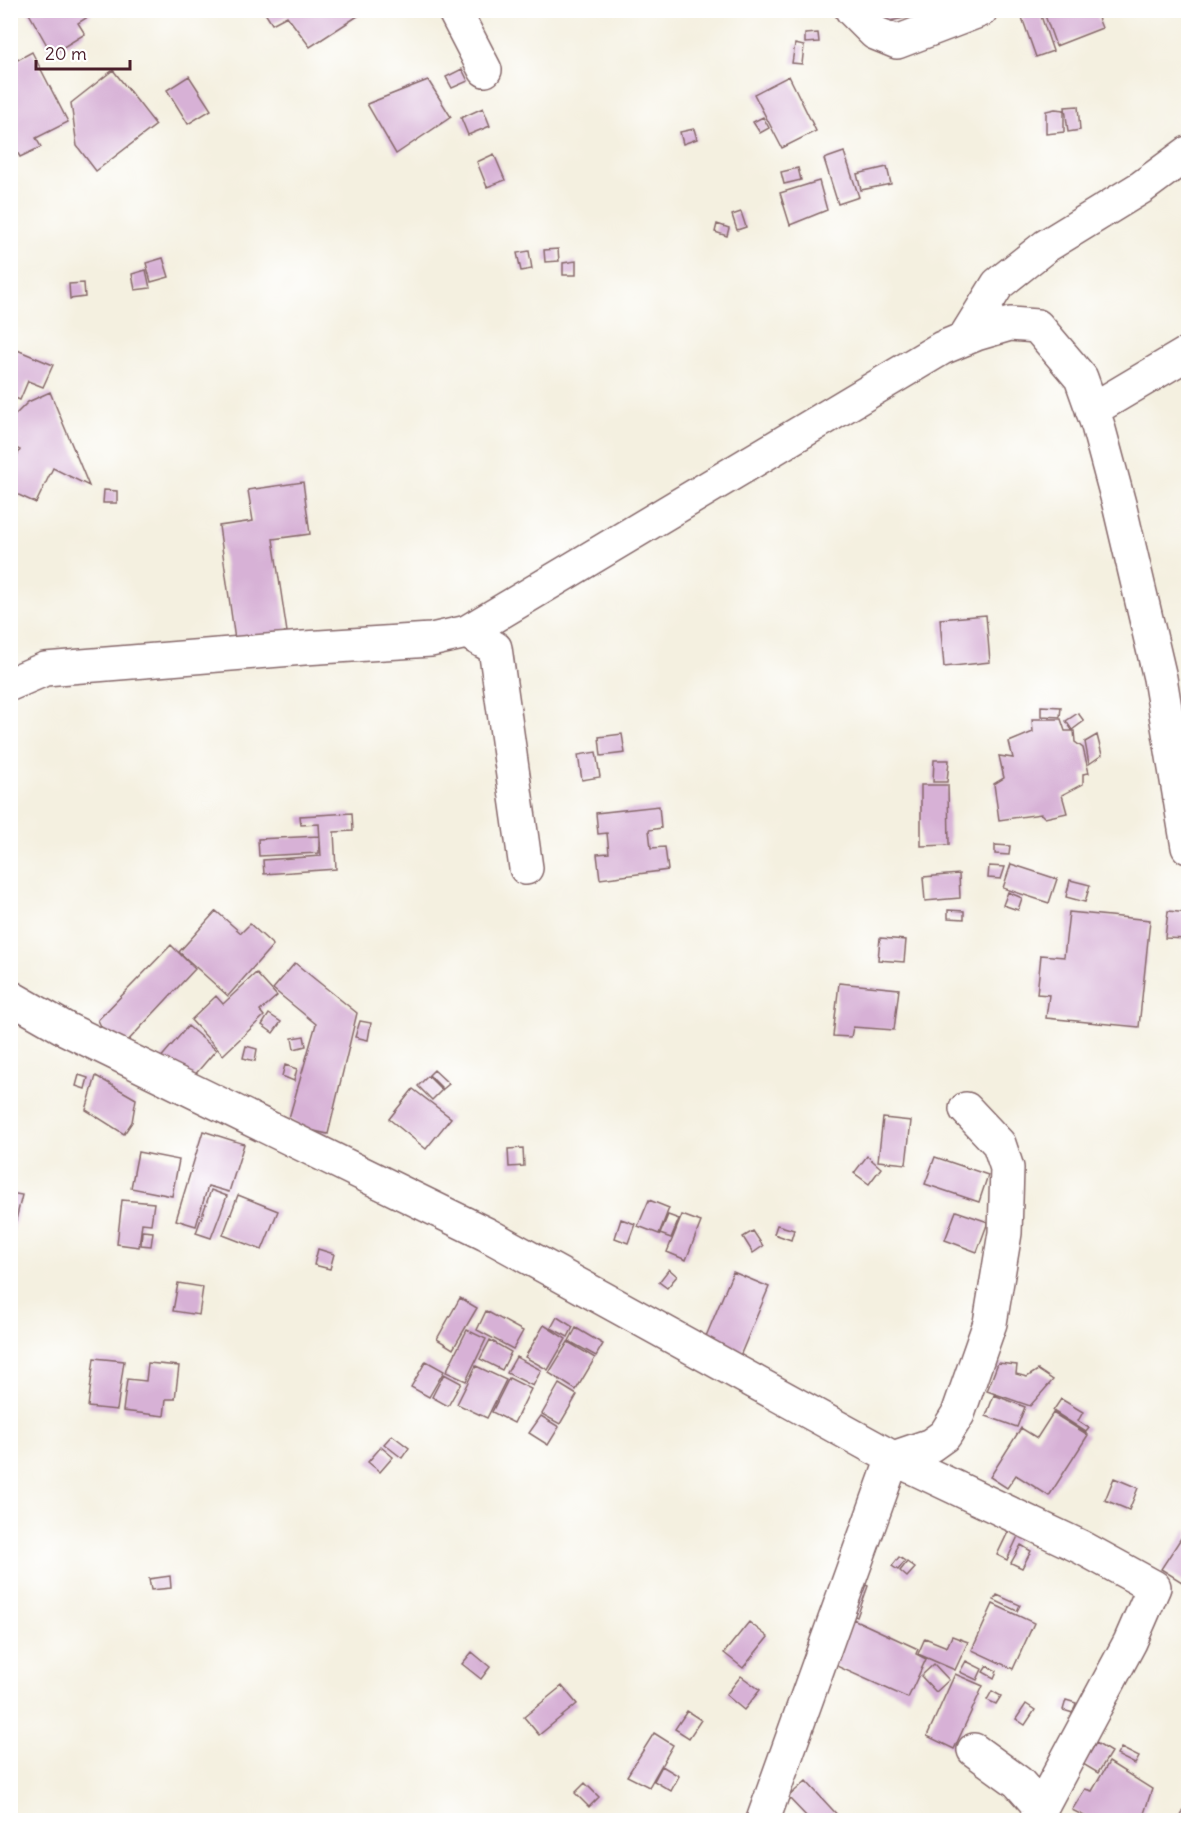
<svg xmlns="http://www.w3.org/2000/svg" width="1199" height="1831" font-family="Delius,sans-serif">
	<rect width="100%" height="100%" fill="#fff"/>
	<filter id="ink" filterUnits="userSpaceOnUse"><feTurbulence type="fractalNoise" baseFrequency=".0167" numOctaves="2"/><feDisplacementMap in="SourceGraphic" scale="12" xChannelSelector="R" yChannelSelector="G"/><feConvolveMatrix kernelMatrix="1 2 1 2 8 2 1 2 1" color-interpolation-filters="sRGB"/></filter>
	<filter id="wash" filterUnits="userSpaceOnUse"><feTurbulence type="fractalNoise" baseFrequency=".008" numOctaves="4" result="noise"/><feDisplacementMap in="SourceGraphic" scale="24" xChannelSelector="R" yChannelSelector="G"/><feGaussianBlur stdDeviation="1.35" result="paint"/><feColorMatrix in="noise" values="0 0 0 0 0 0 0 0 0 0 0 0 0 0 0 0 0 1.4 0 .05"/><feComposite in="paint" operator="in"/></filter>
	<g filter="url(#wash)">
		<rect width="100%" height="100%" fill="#f4f0e0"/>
		<g id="blocks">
			<path fill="#d7b1d6" d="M27 10H89L91 15 78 23 85 34 52 54Z
				M263 10H364V12L310 47 287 16 272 24Z
				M873 10H923V14L876 24Z
				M1026 10H1039L1053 51 1036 57 1020 12Z
				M1043 10H1095L1102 28 1056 46Z
				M818 33 819 42 805 43V34Z
				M795 44 804 46 802 64 792 63Z
				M32 52 68 122 36 138 41 147 20 157 10 140V64Z
				M462 69 468 81 452 88 446 77Z
				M113 70 156 125 96 171 77 146 71 103Z
				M189 76 211 110 188 124 167 90Z
				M789 76 816 131 782 148 754 94Z
				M428 80 451 117 396 154 367 104Z
				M1078 106 1080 130 1068 132 1065 107Z
				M483 108 490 126 468 135 461 118Z
				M1055 109 1064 110V132L1046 134V111Z
				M763 117 769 128 760 133 753 122Z
				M694 129 697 139 683 144 680 132Z
				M844 152 859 197 838 204 824 159Z
				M494 154 505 180 487 187 477 162Z
				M887 167 891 184 861 190 857 174Z
				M798 168 801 180 784 184 781 172Z
				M819 181 827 210 790 225 780 193Z
				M741 212 746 227 737 230 732 215Z
				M717 224 729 228 727 236 715 232Z
				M558 249 559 261 545 262 544 250Z
				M529 251 532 269 521 271 517 253Z
				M163 258 169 277 151 282 146 263Z
				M576 261V275H563V263Z
				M146 270 150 288 135 290 132 274Z
				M84 283 85 297 70 299 69 284Z
				M10 347 53 365 43 387 28 381 20 400 10 396Z
				M50 392 89 486 53 468 36 503 10 491V469L20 450 10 445V420L28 402Z
				M303 482 310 534 273 539 287 632 235 640 219 526 253 521 248 490Z
				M104 490 117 491V503H103Z
				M986 615 990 662 944 667 940 619Z
				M1041 706 1061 707 1060 717 1041 716Z
				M1078 713 1084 721 1072 730 1066 721Z
				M1032 719H1061L1065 731H1074L1075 742 1083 748 1089 773 1083 774V784L1062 795 1067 813 1045 818 1041 814 999 820 994 784 1004 778 999 756 1013 758 1009 742 1033 732Z
				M622 734 625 753 601 756 599 737Z
				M1097 735 1102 755 1089 764 1085 742Z
				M596 752 600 777 582 780 578 755Z
				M934 760H949L947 782H933Z
				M921 785H948L949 845 921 846Z
				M659 806 661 828 649 830 651 848 665 847 668 870 600 879 597 854 609 853 607 833 598 834 596 813Z
				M352 813 353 831 334 832 336 869 264 874 263 860 321 856 319 824 301 825 300 816Z
				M319 836V853L259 856 258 839Z
				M995 845 1010 846 1009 855 995 854Z
				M1011 864 1057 879 1049 903 1003 888Z
				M989 866 1005 867 1001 879 988 878Z
				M959 874 960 898 925 901 923 877Z
				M1070 880 1090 885 1085 902 1066 897Z
				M1008 892 1022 898 1018 910 1003 905Z
				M948 910 964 911V919L948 918Z
				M216 911 241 933 250 924 273 945 228 996 179 952Z
				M1168 911 1188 913V939L1165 938Z
				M1069 912 1150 920 1139 1027 1046 1018 1049 995 1037 994 1041 955 1064 957Z
				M880 938 906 940 904 962 878 960Z
				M171 945 195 969 124 1045 106 1037 98 1020Z
				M295 963 357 1013 328 1134 301 1128 289 1118 316 1024 273 989Z
				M256 973 277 996 260 1011 264 1016 223 1055 191 1020 216 996 223 1004Z
				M839 983 899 989 894 1030 853 1027 851 1037 833 1036Z
				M269 1014 281 1022 273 1033 262 1025Z
				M360 1021 371 1023 368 1040 355 1037Z
				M188 1026 216 1050 187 1084 159 1060Z
				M304 1036 306 1046 294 1049 292 1038Z
				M246 1046 257 1049 255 1061 243 1058Z
				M285 1065 297 1069 294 1081 282 1076Z
				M434 1070 449 1084 443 1089 429 1075Z
				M79 1075 88 1078 85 1089 76 1086Z
				M96 1076 136 1099 132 1122 124 1134 86 1110Z
				M428 1076 442 1090 432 1100 418 1086Z
				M413 1089 451 1118 426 1149 389 1119Z
				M883 1118 911 1121 906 1164 878 1161Z
				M203 1131 244 1144 229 1192 208 1186 196 1226 176 1220Z
				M523 1148 524 1166 509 1167 508 1149Z
				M138 1152 179 1160 172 1196 131 1188Z
				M867 1156 881 1168 869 1184 854 1173Z
				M935 1157 988 1175 979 1202 925 1184Z
				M211 1190 227 1196 211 1238 196 1233Z
				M10 1193 22 1195 13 1232 10 1231Z
				M238 1195 278 1211 262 1250 223 1235Z
				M122 1200 154 1203 151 1224 142 1223 139 1247 117 1244Z
				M649 1200 669 1208 659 1234 638 1226Z
				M956 1211 988 1222 977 1252 945 1240Z
				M668 1215 679 1219 671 1238 660 1234Z
				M682 1215 701 1222 686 1260 667 1252Z
				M621 1219 635 1224 628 1243 615 1238Z
				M777 1225 794 1230 791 1240 774 1234Z
				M142 1231 153 1232 151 1246 141 1245Z
				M753 1231 763 1246 753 1253 743 1237Z
				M318 1249 334 1254 330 1269 314 1265Z
				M669 1269 677 1276 667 1288 659 1282Z
				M733 1272 769 1287 740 1356 704 1341Z
				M178 1283 203 1287 199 1315 173 1311Z
				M460 1298 477 1308 453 1349 437 1339Z
				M486 1311 523 1331 513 1349 477 1330Z
				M557 1317 573 1327 568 1337 551 1328Z
				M544 1325 566 1339 548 1370 525 1357Z
				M576 1328 603 1344 596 1356 569 1341Z
				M467 1330 486 1339 466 1381 446 1372Z
				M490 1340 511 1352 502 1370 480 1359Z
				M568 1342 595 1358 576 1390 549 1373Z
				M516 1357 541 1370 533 1386 507 1373Z
				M94 1358 124 1361 117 1410 88 1407Z
				M426 1361 444 1371 429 1397 411 1387Z
				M148 1363 179 1366 175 1399H166L164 1416 123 1411 127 1379 146 1381Z
				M998 1363 1017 1365 1016 1374 1027 1377 1038 1370 1053 1380 1030 1406 987 1391Z
				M476 1366 506 1380 487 1418 457 1404Z
				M444 1374 461 1383 448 1406 432 1397Z
				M509 1378 531 1389 514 1423 492 1412Z
				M559 1384 577 1395 560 1424 542 1414Z
				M994 1395 1025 1407 1017 1427 986 1416Z
				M1061 1399 1083 1412 1078 1421 1089 1428 1086 1432 1053 1411Z
				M1053 1413 1088 1435 1049 1496 1016 1475 1007 1488 990 1477 1021 1428 1037 1438Z
				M541 1416 559 1427 548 1445 529 1433Z
				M392 1435 409 1448 402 1458 384 1444Z
				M381 1447 393 1457 380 1472 368 1462Z
				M1114 1478 1138 1488 1129 1510 1105 1500Z
				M1187 1529 1188 1531V1579L1185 1584 1161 1569Z
				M1009 1530 1019 1534 1007 1560 997 1555Z
				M1021 1545 1031 1551 1022 1568 1011 1563Z
				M899 1557 905 1561 898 1570 892 1566Z
				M907 1562 915 1568 907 1577 900 1571Z
				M170 1576 171 1588 151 1590 149 1579Z
				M854 1581 868 1586 857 1617 843 1611Z
				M997 1595 1020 1605 1017 1611 994 1600Z
				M993 1604 1034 1623 1013 1669 972 1650Z
				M853 1619 918 1649 916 1654 926 1659 908 1698 832 1664Z
				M749 1622 768 1637 743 1668 724 1653Z
				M952 1636 968 1642 955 1670 918 1654 925 1638 947 1647Z
				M472 1652 490 1667 481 1679 462 1664Z
				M966 1661 982 1669 977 1680 960 1672Z
				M934 1664 949 1680 936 1692 921 1676Z
				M987 1666 997 1671 994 1678 983 1672Z
				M955 1674 983 1686 954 1749 927 1736Z
				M741 1676 760 1690 744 1710 726 1695Z
				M562 1686 577 1704 539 1735 524 1717Z
				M992 1691 1001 1696 996 1704 987 1700Z
				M1066 1700 1076 1703 1073 1713 1063 1710Z
				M1026 1704 1035 1710 1025 1725 1016 1719Z
				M687 1711 701 1720 689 1738 675 1729Z
				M654 1733 673 1745 649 1787 627 1776Z
				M1096 1743 1111 1752 1098 1773 1083 1764Z
				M1121 1748 1139 1757 1135 1764 1117 1755Z
				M1109 1762 1152 1789 1142 1820H1092L1072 1810 1085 1789 1092 1791Z
				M662 1766 679 1776 671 1791 654 1781Z
				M806 1781 842 1820H810L788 1797Z
				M585 1783 599 1797 589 1807 575 1793Z
				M1186 1806 1188 1808V1820H1179Z"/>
		</g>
	</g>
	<g filter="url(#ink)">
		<use href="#blocks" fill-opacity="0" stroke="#86686a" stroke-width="1.5"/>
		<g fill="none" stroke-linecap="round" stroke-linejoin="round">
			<g stroke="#86686a" stroke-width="36">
				<path id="minor" d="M454 10 485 70
					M852 10 875 33 897 42 981 10
					M964 339 998 284 1046 246 1142 187 1188 153
					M1092 410 1188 353
					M467 632 495 648 526 868
					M10 684 45 669 304 648 431 640 467 632 942 348 976 334 1010 324 1037 326 1081 378 1098 426 1119 504 1160 678 1188 847
					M10 997 66 1029 486 1234 893 1458 1081 1547 1154 1587 1130 1642 1041 1808
					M974 1750 1018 1782 1041 1808 1036 1820
					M763 1820 893 1458 931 1445 945 1435 958 1414 990 1323 1005 1233 1007 1168 999 1144 966 1109"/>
			</g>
			<use href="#minor" stroke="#fff" stroke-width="33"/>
		</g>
	</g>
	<rect width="1199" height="1831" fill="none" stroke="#fff" stroke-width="36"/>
	<path d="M36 60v9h94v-9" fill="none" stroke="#4a1f2b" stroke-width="3"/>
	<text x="45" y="60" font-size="18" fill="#4a1f2b" stroke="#ffffff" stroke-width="4.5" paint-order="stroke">20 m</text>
</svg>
